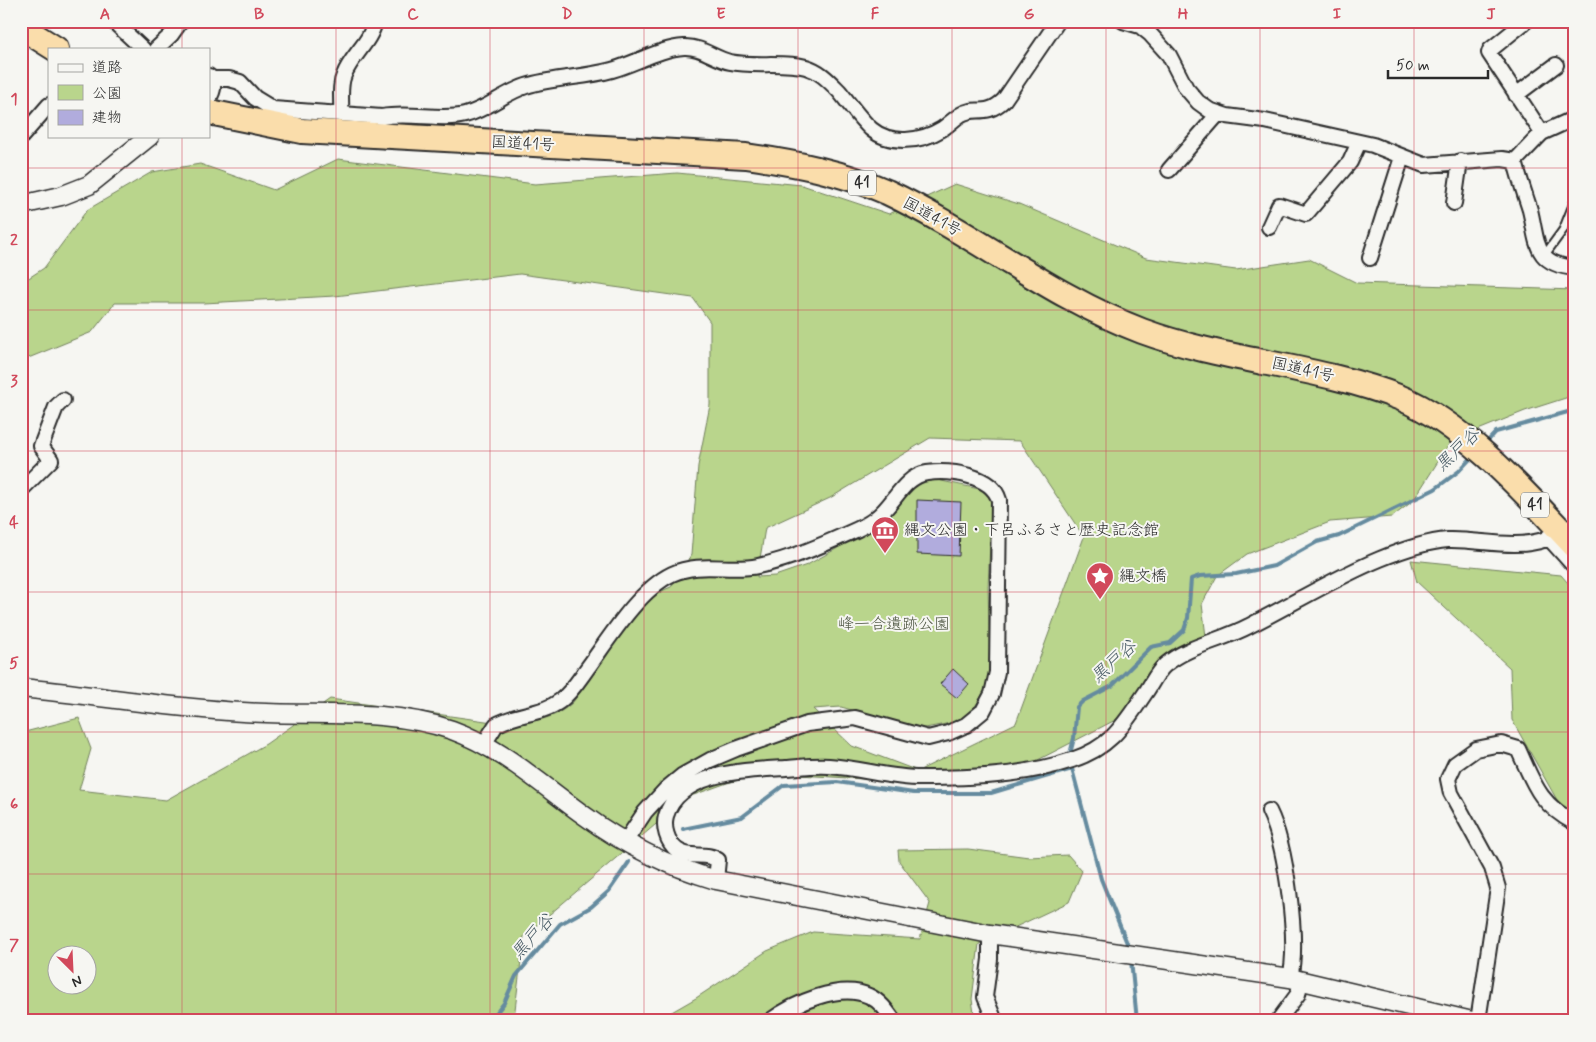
<svg xmlns="http://www.w3.org/2000/svg" width="1596" height="1042" font-family="Mynerve,'Klee One',sans-serif">
	<rect width="100%" height="100%" fill="#f6f6f2"/>
	<filter id="ink" filterUnits="userSpaceOnUse"><feTurbulence type="fractalNoise" baseFrequency=".02" numOctaves="2"/><feDisplacementMap in="SourceGraphic" scale="10" xChannelSelector="R" yChannelSelector="G"/><feConvolveMatrix kernelMatrix="1 2 1 2 8 2 1 2 1" color-interpolation-filters="sRGB"/></filter>
	<g filter="url(#ink)">
		<path fill="#b9d58c" stroke="#72805c" fill-rule="evenodd" d="M338 159 535 184 677 173 802 185 889 214 955 184 1019 204 1146 258 1236 270 1309 259 1357 283 1575 290V395L1525 411 1451 441 1413 501 1392 517 1330 522 1247 554 1217 576 1202 604 1207 645 1178 660 1123 716 1034 762 973 782 896 781 767 773 727 783 688 797 524 936 514 1018 518 1021H21V733L79 718 91 749 79 790 166 800 266 744 330 699 514 725C538 720 555 719 573 702 593 674 640 596 671 587L691 555 698 466 710 405V322L693 298 520 274 335 296 204 303H115L92 332 21 361V283L44 268 87 210 152 172 200 164 274 190ZM930 438 1020 441 1084 537 1016 723 918 771 852 746 813 709 841 707 920 729 951 723 964 717 976 705 985 690 990 670 988 587 992 498 984 490 932 479 922 481 909 489 890 516 836 549 807 565 775 576 757 577 765 528 830 498ZM58 954H88V984H58Z
			M1411 560 1561 575 1575 591V832L1512 720 1510 668 1417 582Z
			M968 849 1029 857 1068 855 1082 871 1069 902 979 944 972 999 975 1021H656L696 998 767 951 813 932 920 939 930 903 899 861 898 850Z"/>
		<g fill="none" stroke-linecap="round" stroke-linejoin="round">
			<path stroke="#658b9f" stroke-width="4" d="M1485 444 1496 432 1575 410
				M1069 758 1074 738 1077 707 1083 701 1112 686 1151 647 1170 643 1184 630 1188 618 1191 579 1200 576 1236 574 1274 566 1317 542 1339 536 1435 489 1459 471 1473 456
				M1071 765 1101 879 1129 948
				M683 829 742 817 784 785 837 782 914 793H991L1072 769
				M1131 960 1137 1021
				M490 1021 504 1003 516 976 560 924 591 907 609 891 629 862"/>
		</g>
		<path fill="#b1acdd" stroke="#2b2b2b" d="M917 500 961 502 959 556 917 554Z
			M953 669 969 684 957 698 940 684Z"/>
		<g fill="none" stroke-linecap="round" stroke-linejoin="round">
			<g stroke="#2b2b2b" stroke-width="11">
				<path id="service" d="M1544 256 1563 230 1575 200"/>
			</g>
			<g stroke="#2b2b2b" stroke-width="18">
				<path id="minor" d="M113 21 143 49
					M1123 21 1140 26 1150 34 1169 55 1186 88 1198 102 1209 110 1227 116 1265 121 1373 145 1424 165 1502 159 1515 161
					M1526 21 1490 50 1489 53 1542 133
					M156 49 171 35 181 21
					M209 76C215 82 214 91 209 98
					M212 79H229L240 82 255 98 273 109 382 117C409 112 443 121 465 115 488 109 504 93 526 86 554 77 584 78 612 70 634 64 661 48 684 47 701 46 715 59 730 62 755 67 782 61 806 67 820 71 829 81 839 91 849 103 859 118 871 129 890 145 921 142 942 129 948 125 953 120 960 115 975 105 985 118 1004 100L1058 21
					M1516 95 1556 65
					M341 114C342 101 339 86 344 75 351 56 371 42 375 21
					M21 137 49 105
					M1515 161C1519 178 1525 194 1530 210 1538 242 1533 264 1575 268
					M1515 161 1542 133 1575 118
					M1169 170 1219 113
					M1454 203 1460 161
					M1269 227 1279 205 1306 214 1350 162 1359 142
					M1370 258 1402 157
					M21 490 51 460 41 446 56 407 63 400
					M1548 537 1575 567
					M484 744 496 725C516 713 541 715 560 701 572 692 580 678 589 666 610 637 639 590 672 574 699 561 731 572 758 566 792 559 827 543 858 529 864 526 872 522 877 517 894 504 904 476 927 473 951 470 992 475 999 500L997 672 992 694 983 711 966 725 948 733 928 738 855 718 807 724 736 749 710 760 683 775 666 789 645 812 625 842
					M1269 811C1286 845 1299 941 1290 978
					M716 880 718 860C706 851 689 860 677 850 667 842 663 827 666 816 679 771 749 770 786 768 800 767 815 765 829 766 860 768 890 778 921 778 971 778 1024 776 1072 760 1112 747 1124 724 1146 692 1152 683 1157 672 1165 665 1189 645 1221 641 1249 626 1293 604 1334 578 1380 559 1402 550 1424 542 1448 540 1474 539 1503 547 1530 543 1545 541 1562 533 1575 525
					M990 934V959L985 997 995 1021
					M770 1021C793 1004 840 982 869 996 880 1001 887 1011 894 1021
					M1278 1021 1298 994 1301 980
					M1478 1021 1498 888 1492 868 1451 793 1448 779 1455 764 1476 749 1501 744 1518 749C1534 784 1539 804 1575 823"/>
			</g>
			<g stroke="#2b2b2b" stroke-width="21">
				<path id="tertiary" d="M21 205 61 196 89 185 150 136
					M21 688C95 695 169 708 243 712 312 717 385 707 452 730 502 748 543 786 585 816 626 846 668 866 716 880L990 934 1290 978 1472 1021"/>
			</g>
			<g stroke="#2b2b2b" stroke-width="28">
				<path id="trunk" d="M21 27 56 49
					M209 112 302 131 746 156C794 163 842 172 887 192 974 233 1051 297 1142 331 1226 362 1317 365 1401 398 1465 424 1528 496 1575 546"/>
			</g>
			<use href="#service" stroke="#f6f6f2" stroke-width="7"/>
			<use href="#minor" stroke="#f6f6f2" stroke-width="14"/>
			<use href="#tertiary" stroke="#f6f6f2" stroke-width="18"/>
			<use href="#trunk" stroke="#faddab" stroke-width="24"/>
		</g>
	</g>
	<path fill="none" stroke="#d1495b" stroke-width="1" stroke-opacity="0.55" d="M182 21V49M336 21V1021M490 21V1021M644 21V1021M798 21V1021M952 21V1021M1106 21V1021M1260 21V1021M1414 21V1021M182 136V1021M21 168H1575M21 310H1575M21 451H1575M21 592H1575M21 732H1575M21 874H1575"/>
	<defs>
		<g id="museum-pin" transform="scale(1.4375)"><path d="M0 17L-7.5 6A9.5 9.5 0 1 1 7.5 6Z" fill="#d1495b" stroke="#f6f6f2"/><path d="M0-6L6-3V-2H-6V-3ZM-5-1h2V3h-2ZM-1-1h2V3h-2ZM3-1h2V3H3ZM-6 4H6V6H-6Z" fill="#fff"/></g>
		<g id="sight-pin" transform="scale(1.4375)"><path d="M0 17L-7.5 6A9.5 9.5 0 1 1 7.5 6Z" fill="#d1495b" stroke="#f6f6f2"/><path d="M0-6L1.8-2.2L6-1.7L2.9 1.2L3.7 5.4L0 3.3L-3.7 5.4L-2.9 1.2L-6-1.7L-1.8-2.2Z" fill="#fff"/></g>
	</defs>
	<g fill-rule="evenodd">
		<use href="#museum-pin" x="885" y="530"/>
		<use href="#sight-pin" x="1100" y="576"/>
	</g>
	<g text-anchor="middle" dominant-baseline="central" stroke-width="4" stroke-linejoin="round" paint-order="stroke">
		<g fill="#f6f6f2" stroke="#686867" stroke-width="1">
			<rect x="848" y="170.5" width="28" height="25" rx="4"/>
			<rect x="1521" y="492.5" width="28" height="25" rx="4"/>
		</g>
		<g font-size="15" font-weight="bold" fill="#2b2b2b">
			<text x="862" y="183">41</text>
			<text x="1535" y="505">41</text>
		</g>
		<g font-size="16" fill="#2b2b2b" stroke="#f6f6f2">
			<text transform="translate(523 144) rotate(3)">国道41号</text>
			<text transform="translate(932 217) rotate(29)">国道41号</text>
			<text transform="translate(1303 370) rotate(13)">国道41号</text>
		</g>
		<g font-size="16" fill="#2b2b2b" stroke="#f6f6f2" text-anchor="start">
			<text x="904" y="530">縄文公園・下呂ふるさと歴史記念館</text>
			<text x="1119" y="576">縄文橋</text>
		</g>
		<g font-size="16" fill="#4e5643" stroke="#f6f6f2">
			<text x="894" y="624">峰一合遺跡公園</text>
		</g>
		<g font-size="18" font-style="italic" fill="#485b65" stroke="#f6f6f2">
			<text transform="translate(1458 450) rotate(-43)">黒戸谷</text>
			<text transform="translate(1114 662) rotate(-41)">黒戸谷</text>
			<text transform="translate(533 937) rotate(-48)">黒戸谷</text>
		</g>
	</g>
	<rect width="1596" height="1042" fill="none" stroke="#f6f6f2" stroke-width="55"/>
	<rect x="48" y="48" width="162" height="90" fill="#f6f6f2" stroke="#a5a5a2"/>
	<rect x="58" y="64" width="25" height="8" fill="#f6f6f2" stroke="#a5a5a2"/>
	<text x="92" y="72" font-size="15" fill="#2b2b2b">道路</text>
	<rect x="58" y="85" width="25" height="15" fill="#b9d58c" stroke="#a5a5a2"/>
	<text x="92" y="98" font-size="15" fill="#2b2b2b">公園</text>
	<rect x="58" y="110" width="25" height="15" fill="#b1acdd" stroke="#a5a5a2"/>
	<text x="92" y="122" font-size="15" fill="#2b2b2b">建物</text>
	<g transform="translate(72 970) rotate(156)"><circle r="24" fill="#f6f6f2" stroke="#a5a5a2"/>
	<path d="M0-4L9 19L0 12L-9 19Z" fill="#d1495b"/>
	<text y="-8" font-size="14" font-weight="bold" text-anchor="middle" fill="#2b2b2b">N</text>
	</g>
	<path d="M1388 70v8h100v-8" fill="none" stroke="#2b2b2b" stroke-width="2.5"/>
	<text x="1396" y="70" font-size="15" fill="#2b2b2b" stroke="#f6f6f2" stroke-width="4" paint-order="stroke">50 m</text>
	<rect x="28" y="28" width="1540" height="986" fill="none" stroke="#d1495b" stroke-width="2"/>
	<g font-size="16" text-anchor="middle" font-weight="bold" fill="#d1495b">
		<text x="105" y="19">A</text>
		<text x="259" y="19">B</text>
		<text x="413" y="19">C</text>
		<text x="567" y="19">D</text>
		<text x="721" y="19">E</text>
		<text x="875" y="19">F</text>
		<text x="1029" y="19">G</text>
		<text x="1183" y="19">H</text>
		<text x="1337" y="19">I</text>
		<text x="1491" y="19">J</text>
		<text x="14" y="104">1</text>
		<text x="14" y="245">2</text>
		<text x="14" y="386">3</text>
		<text x="14" y="527">4</text>
		<text x="14" y="668">5</text>
		<text x="14" y="809">6</text>
		<text x="14" y="950">7</text>
	</g>
</svg>
